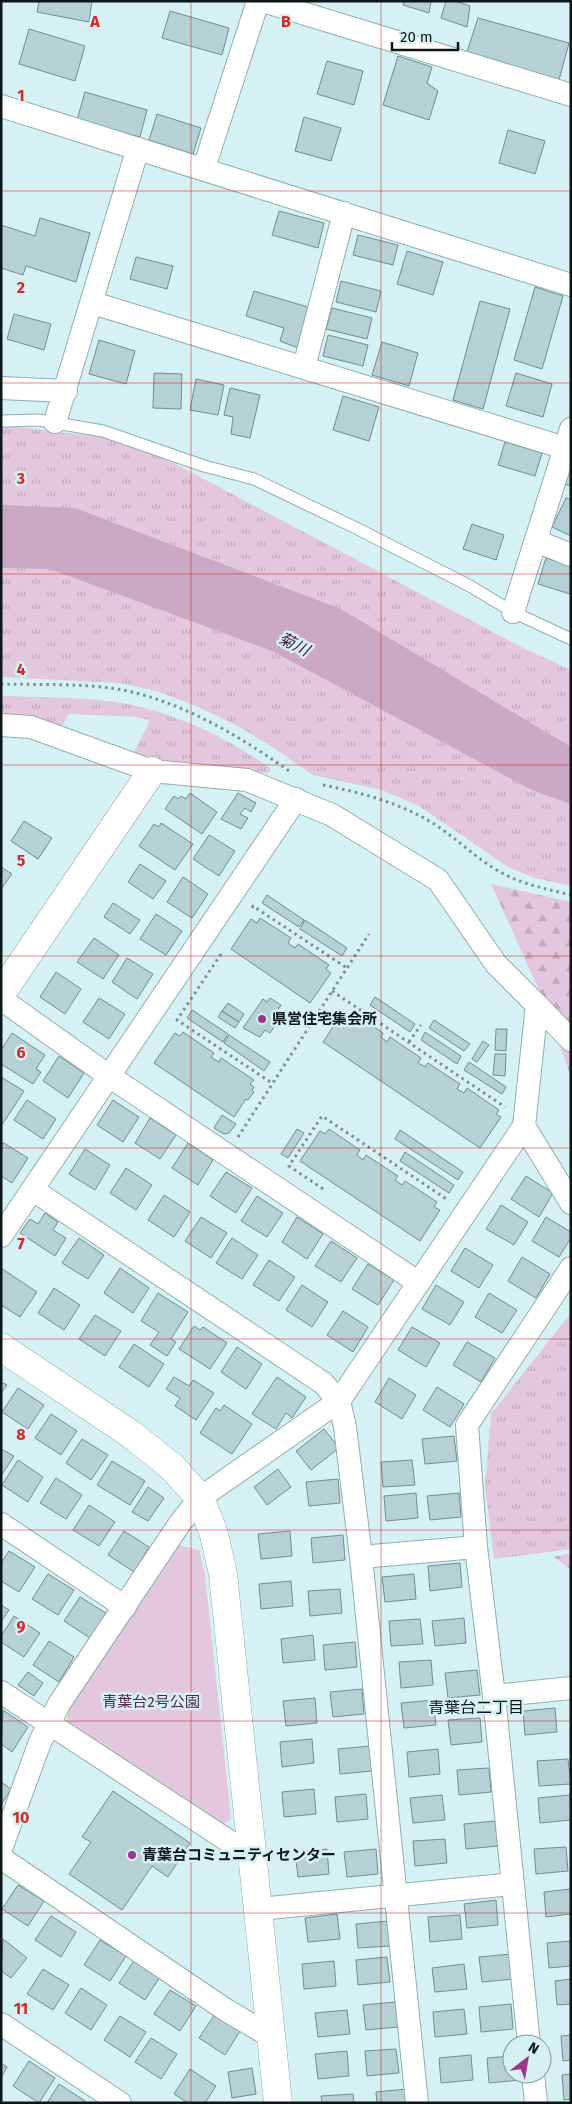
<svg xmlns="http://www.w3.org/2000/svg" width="572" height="2104" font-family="'Fira Sans','Noto Sans JP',sans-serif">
	<defs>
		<pattern id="grass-tufts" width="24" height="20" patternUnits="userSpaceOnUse" patternTransform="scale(1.25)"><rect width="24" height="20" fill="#e3c7dc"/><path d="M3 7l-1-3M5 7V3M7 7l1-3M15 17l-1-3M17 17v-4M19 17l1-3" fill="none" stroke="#c2aabc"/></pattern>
		<pattern id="forest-firs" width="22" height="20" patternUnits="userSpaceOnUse" patternTransform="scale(1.25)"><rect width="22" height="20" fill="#e3c7dc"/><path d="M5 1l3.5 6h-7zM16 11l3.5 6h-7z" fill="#c2aabc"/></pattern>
	</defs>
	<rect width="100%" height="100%" fill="#d5f1f3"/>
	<path fill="url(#grass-tufts)" d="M1 425 132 441 519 646 571 670V886L535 878 508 867 419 806 382 790 313 775 271 746 234 724 198 707 160 692 120 683 1 677Z
		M1 696C39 697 77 697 115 702 170 710 227 737 271 769L269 773C225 771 175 770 134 752L150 721 139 717 69 714 59 731 1 716Z
		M571 1313V1549L494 1559 485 1486 491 1414Z"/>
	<path fill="url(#forest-firs)" d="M491 884 571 902V1077L544 1001Z
		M571 1553V1570L554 1557Z"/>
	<path fill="#e3c7dc" d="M175 1544 199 1550 205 1575 231 1819 218 1828 69 1728 66 1709Z"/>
	<path fill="#cba8c3" d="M1 505 75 508 341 609 571 747V804L532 790 272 651 50 569 1 568Z"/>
	<path fill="#b5d1d3" stroke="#738d8f" d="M39 1H92L89 22 37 12Z
		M404 1H431L429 13 403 5Z
		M446 1H456L470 6 467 27 441 18Z
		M170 11 229 28 222 55 162 38Z
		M478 18 569 43 559 80 467 52Z
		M29 29 85 46 75 81 19 64Z
		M398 56 432 67 427 83 438 91 429 120 383 105Z
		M327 61 363 71 354 105 317 94Z
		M85 92 147 110 140 137 77 120Z
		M157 114 201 128 193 154 149 140Z
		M304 117 341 128 331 161 295 151Z
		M508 130 545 141 535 174 499 163Z
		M279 211 324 223 318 248 272 235Z
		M40 218 90 233 76 282 26 266 23 275 1 268V225L35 236Z
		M358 235 398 245 393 265 353 255Z
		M407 251 443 262 433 295 397 284Z
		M136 257 173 266 167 289 130 279Z
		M341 281 381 291 376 312 336 302Z
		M535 287 563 296 542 369 514 360Z
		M254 291 311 308 298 348 280 341 284 328 246 316Z
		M480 301 510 309 483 409 453 400Z
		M332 308 372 318 367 339 326 329Z
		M14 314 51 324 44 350 7 339Z
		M328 335 368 345 363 366 323 356Z
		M99 340 135 351 126 384 89 374Z
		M382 342 418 353 409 386 372 375Z
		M154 373 182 374 181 409 153 408Z
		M516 373 552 384 543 417 506 406Z
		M196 379 224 385 218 415 190 410Z
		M230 388 260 395 250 438 231 434 233 417 224 415Z
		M343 396 379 407 369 441 333 430Z
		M505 442 542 453 535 476 498 465Z
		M571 463V486L564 484Z
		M566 498 571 500V536L552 527Z
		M472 524 504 535 496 560 463 549Z
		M546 558 571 566 570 594 538 584Z
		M190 793 217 812 202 834 165 809 174 796 178 799 181 796 186 799Z
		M238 793 256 803 251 812 245 808 240 814 248 818 241 829 221 819Z
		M24 821 52 838 38 859 11 841Z
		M161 823 193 844 175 870 139 846 154 824 159 827Z
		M209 835 235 851 219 876 193 859Z
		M140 864 166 881 153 899 128 882Z
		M1 867 12 874 1 889Z
		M183 877 208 894 192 918 167 902Z
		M267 895 304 920 299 927 262 903Z
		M113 903 140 920 130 934 104 917Z
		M156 914 182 931 166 955 140 939Z
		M260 918 291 938 288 943 295 948 298 944 329 965 326 969 331 973 310 1003 231 949 251 919 257 923Z
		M305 920 347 948 342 956 300 929Z
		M94 938 119 955 103 979 77 962Z
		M127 958 153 974 137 999 112 982Z
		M56 972 81 989 65 1014 40 997Z
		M375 997 415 1024 410 1032 370 1005Z
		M99 998 125 1014 109 1039 83 1022Z
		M270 998 281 1005 278 1010 284 1013 270 1033 265 1030 260 1037 243 1028 263 999 267 1002Z
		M228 1003 244 1014 239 1022 222 1011Z
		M192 1010 228 1034 223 1042 187 1018Z
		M222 1011 239 1022 235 1028 218 1017Z
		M352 1011 383 1033 381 1037 387 1042 390 1037 421 1058 418 1063 425 1067 428 1063 460 1084 457 1089 464 1093 467 1088 499 1110 496 1114 501 1117 480 1148 323 1042 343 1012 348 1016Z
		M434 1020 470 1044 464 1051 429 1028Z
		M496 1029H507L506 1051 495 1050Z
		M183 1032 214 1053 211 1057 219 1062 221 1058 254 1080 250 1084 254 1087 252 1090 254 1092 248 1100 246 1099 234 1117 154 1063 175 1033 180 1036Z
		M425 1032 461 1056 457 1064 421 1040Z
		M12 1033 45 1055 36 1069 41 1072 33 1084 1 1064V1050Z
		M229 1035 270 1062 264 1071 224 1043Z
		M483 1041 489 1045 477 1062 472 1059Z
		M495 1054H506L505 1076 493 1075Z
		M59 1056 84 1073 68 1098 43 1081Z
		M469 1062 506 1087 502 1094 464 1070Z
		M1 1077 24 1091 2 1125 1 1124Z
		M27 1100 56 1119 43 1139 14 1120Z
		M113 1100 139 1117 123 1142 97 1125Z
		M222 1115 236 1124 229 1133 224 1134 214 1128Z
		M150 1118 176 1135 160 1159 135 1143Z
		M297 1129 304 1133 288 1158 281 1154Z
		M329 1129 360 1150 357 1155 363 1160 366 1155 398 1176 395 1180 402 1185 405 1181 437 1202 434 1207 440 1210 420 1241 300 1161 320 1131 325 1134Z
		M400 1130 463 1172 458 1180 395 1139Z
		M2 1142 28 1158 12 1183 1 1176Z
		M188 1143 213 1160 198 1185 172 1168Z
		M85 1149 110 1165 95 1190 69 1174Z
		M405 1152 454 1185 449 1193 400 1161Z
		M126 1168 152 1185 136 1210 110 1193Z
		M226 1172 252 1188 236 1213 210 1196Z
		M526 1176 553 1193 539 1217 511 1199Z
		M164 1195 190 1212 174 1237 148 1220Z
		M257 1196 283 1213 267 1237 241 1221Z
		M501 1205 528 1222 514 1245 486 1229Z
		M45 1213 58 1222 53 1230 66 1238 55 1256 20 1233 30 1219 38 1224Z
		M201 1217 227 1233 211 1258 185 1241Z
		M297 1217 323 1234 307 1259 282 1242Z
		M546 1217 571 1232V1238L559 1257 532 1241Z
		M79 1238 104 1255 88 1279 62 1263Z
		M232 1238 258 1255 242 1279 216 1263Z
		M331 1241 357 1258 341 1282 315 1266Z
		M465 1248 493 1265 479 1288 451 1271Z
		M522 1257 550 1274 536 1298 508 1281Z
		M269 1260 295 1277 279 1301 253 1285Z
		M368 1264 394 1280 378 1305 352 1289Z
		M1 1268 37 1292 20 1317 1 1305Z
		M120 1268 149 1288 133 1313 104 1293Z
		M302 1285 328 1302 312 1327 286 1310Z
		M436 1285 464 1302 450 1325 422 1309Z
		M54 1288 80 1305 64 1330 38 1313Z
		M158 1293 188 1312 171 1339 176 1342 167 1356 150 1345 159 1332 141 1321Z
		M489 1293 517 1310 502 1333 475 1317Z
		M343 1311 368 1327 353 1352 327 1335Z
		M95 1315 121 1331 105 1356 79 1339Z
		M194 1326 200 1330 203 1327 227 1343 210 1369 179 1349Z
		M412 1327 440 1343 426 1367 398 1350Z
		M467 1342 495 1358 481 1382 453 1365Z
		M134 1344 164 1364 149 1387 119 1367Z
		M237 1347 262 1364 246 1389 221 1372Z
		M174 1377 189 1386 193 1380 214 1393 196 1420 175 1406 180 1398 166 1389Z
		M277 1377 306 1397 292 1418 286 1413 276 1429 252 1414Z
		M389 1378 416 1395 402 1419 375 1402Z
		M1 1382 7 1385 1 1393Z
		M437 1387 464 1404 450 1427 423 1410Z
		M18 1388 44 1405 28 1429 2 1412Z
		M224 1405 252 1424 232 1454 200 1433 216 1408 220 1411Z
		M51 1414 77 1431 61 1455 35 1438Z
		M324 1429 339 1448 311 1470 296 1451Z
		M454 1436 457 1461 425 1464 422 1439Z
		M82 1439 108 1455 91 1480 66 1463Z
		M1 1449 14 1456 1 1476Z
		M18 1460 43 1477 28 1502 2 1485Z
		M412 1460 415 1485 383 1487 381 1462Z
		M112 1461 145 1481 130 1505 97 1485Z
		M278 1469 291 1487 267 1505 254 1487Z
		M56 1478 82 1495 66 1519 40 1503Z
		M338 1479 340 1503 309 1506 306 1482Z
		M148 1487 164 1498 148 1521 132 1512Z
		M416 1493 418 1518 386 1521 384 1496Z
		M459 1493 461 1517 430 1520 427 1496Z
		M89 1505 115 1522 99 1546 73 1530Z
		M124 1531 149 1547 134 1572 108 1555Z
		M290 1531 292 1556 261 1559 258 1534Z
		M343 1535 345 1560 313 1563 311 1538Z
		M9 1551 35 1567 19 1592 1 1581V1563Z
		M460 1563 462 1587 430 1591 428 1566Z
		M48 1574 74 1590 58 1615 32 1599Z
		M414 1574 416 1599 385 1602 382 1577Z
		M291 1581 293 1606 261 1609 259 1584Z
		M340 1589 342 1613 310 1616 308 1591Z
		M80 1597 106 1613 90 1638 64 1621Z
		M1 1605 9 1610 1 1622Z
		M14 1616 40 1633 24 1657 1 1642V1636Z
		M464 1618 466 1643 435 1646 432 1621Z
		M420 1619 423 1644 391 1646 389 1621Z
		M313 1635 315 1660 283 1663 281 1639Z
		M49 1641 74 1657 59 1682 33 1665Z
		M355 1642 357 1667 325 1670 323 1645Z
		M431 1660 433 1685 401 1688 399 1662Z
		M477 1670 480 1695 448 1698 445 1673Z
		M28 1672 43 1683 34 1696 18 1685Z
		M362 1689 364 1714 333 1717 330 1692Z
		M315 1698 317 1723 286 1726 283 1701Z
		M433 1700 436 1725 404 1728 401 1703Z
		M555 1708 557 1732 525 1735 523 1711Z
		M3 1710 28 1727 12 1752 1 1744Z
		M480 1718 482 1742 451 1745 448 1720Z
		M312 1739 314 1763 282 1767 280 1742Z
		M370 1746 372 1771 340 1774 338 1749Z
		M438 1749 440 1774 409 1777 407 1752Z
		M568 1759 571 1784 539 1786 537 1761Z
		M489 1768 491 1792 459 1795 457 1770Z
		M1 1782 11 1789 1 1805Z
		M314 1789 316 1814 284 1817 282 1792Z
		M113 1791 190 1843 168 1877 152 1866 122 1910 69 1874 91 1842 82 1837Z
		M366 1794 368 1819 337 1822 335 1797Z
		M442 1795 445 1820 413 1823 410 1798Z
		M570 1795 571 1820 540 1823 538 1798Z
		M495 1821 498 1846 466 1849 464 1824Z
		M445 1839 447 1863 415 1866 413 1841Z
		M566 1847 568 1871 536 1874 534 1849Z
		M327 1849 329 1874 298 1877 295 1852Z
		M376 1849 378 1874 347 1877 344 1852Z
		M18 1885 44 1901 28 1926 2 1909Z
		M571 1889V1914L546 1917 544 1892Z
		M496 1900 498 1925 467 1928 464 1904Z
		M337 1914 340 1939 308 1942 305 1918Z
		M460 1915 462 1939 430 1942 428 1917Z
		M51 1916 76 1932 61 1957 35 1940Z
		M388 1921 390 1946 358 1948 356 1924Z
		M3 1939 27 1958 11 1978 1 1971Z
		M100 1940 126 1956 110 1981 84 1965Z
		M571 1941V1966L549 1968 547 1943Z
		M511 1954 514 1979 482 1982 479 1957Z
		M387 1957 390 1982 358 1985 356 1960Z
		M135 1959 161 1975 145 2000 119 1983Z
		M334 1961 336 1986 304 1989 302 1964Z
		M464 1964 467 1989 435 1992 432 1968Z
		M43 1969 69 1985 53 2010 27 1994Z
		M571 1979V2004L557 2005 555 1981Z
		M81 1988 107 2005 91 2030 65 2013Z
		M170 1990 196 2006 180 2031 154 2014Z
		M395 2002 398 2027 366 2030 363 2005Z
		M511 2004 513 2029 481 2032 479 2007Z
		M464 2009 467 2034 435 2037 433 2012Z
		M347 2010 350 2034 318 2037 315 2013Z
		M215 2014 240 2031 225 2055 199 2038Z
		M120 2016 146 2032 130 2057 104 2040Z
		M571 2035V2060L563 2061 561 2036Z
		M151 2038 177 2054 161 2079 135 2062Z
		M396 2049 399 2073 367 2076 365 2051Z
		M347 2051 349 2076 318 2079 315 2054Z
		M471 2055 473 2080 441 2083 439 2058Z
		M512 2056V2074H520V2080L489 2083 487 2058Z
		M29 2061 55 2078 39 2103 13 2086Z
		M1 2063 7 2067 1 2078Z
		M252 2068 256 2094 232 2098 228 2072Z
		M190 2069 216 2086 205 2103H188L174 2094Z
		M571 2074V2099L564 2100 562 2075Z
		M59 2084 85 2101 84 2103H47Z
		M407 2089 409 2103H377L376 2092Z
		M353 2094 354 2103H322L321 2096Z"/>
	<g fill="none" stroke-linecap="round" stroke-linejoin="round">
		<g stroke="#93aeb0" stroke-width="13">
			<path id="service" d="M1 421 39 420 103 431 204 466 254 479 356 528 470 586 513 612 571 639"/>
		</g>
		<g stroke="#93aeb0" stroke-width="24">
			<path id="minor" d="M263 1 571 95
				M1 106 571 285
				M204 168 258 1
				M93 303 565 448
				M304 367 344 213
				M1 388 66 391
				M55 422 135 158 139 149
				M536 541 571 555
				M513 612 571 429
				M1 725 31 727 152 771 247 780 332 815 438 880 496 964 537 1005 524 1126 339 1401 200 1498 180 1523 59 1704 40 1742 1 1849
				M1 999 109 1076 419 1283
				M537 1005 571 1040
				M524 1126 571 1203
				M33 1190 323 1383 339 1401 345 1427 361 1557 417 2103
				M1 1236 296 799
				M1 1524 125 1607
				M361 1557 476 1547
				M1 1692 253 1857
				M494 1696 571 1688
				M1 1858 226 2010 270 2036
				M259 1909 512 1884
				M1 2024 120 2103
				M529 2044 494 1696 476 1547 467 1425 571 1268
				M533 2074 536 2103"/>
		</g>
		<g stroke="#93aeb0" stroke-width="29">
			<path id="tertiary" d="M1 994 152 771
				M1 1347 132 1435 172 1467 200 1498 214 1534 223 1574 278 2103"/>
		</g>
		<path stroke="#7c9091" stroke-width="3" stroke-dasharray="2.5 4" stroke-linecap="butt" d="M1 684C41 685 84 683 123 690 185 703 241 737 292 773
			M323 785C358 792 393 801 424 818 452 833 474 858 502 873 524 885 547 889 571 895
			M252 908 253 906 347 968
			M221 954 177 1020 272 1083
			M332 991 505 1107
			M409 1042 421 1025
			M238 1137 369 934
			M323 1189 289 1166 322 1116 448 1200"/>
		<use href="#service" stroke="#fff" stroke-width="11"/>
		<use href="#minor" stroke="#fff" stroke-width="22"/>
		<use href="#tertiary" stroke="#fff" stroke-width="28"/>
	</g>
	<path fill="none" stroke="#d62828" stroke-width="1" stroke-opacity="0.55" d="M191 1V2103M381 1V2103M1 191H571M1 383H571M1 574H571M1 765H571M1 956H571M1 1148H571M1 1339H571M1 1530H571M1 1721H571M1 1913H571"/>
	<g fill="#a03290" stroke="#d5f1f3" stroke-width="2">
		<circle cx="262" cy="1019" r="5"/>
		<circle cx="132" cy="1855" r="5"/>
	</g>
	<g text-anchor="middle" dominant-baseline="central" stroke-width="5" stroke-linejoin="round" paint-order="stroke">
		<g font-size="15" font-weight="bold" fill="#0d1718" stroke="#d5f1f3" text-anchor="start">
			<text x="272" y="1019">県営住宅集会所</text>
			<text x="142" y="1855">青葉台コミュニティセンター</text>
		</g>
		<g font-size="15" fill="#52264a" stroke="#d5f1f3">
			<text x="151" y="1702">青葉台2号公園</text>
		</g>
		<g font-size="16" font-style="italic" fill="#41163a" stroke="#d5f1f3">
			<text transform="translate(294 644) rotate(27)">菊川</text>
		</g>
		<g font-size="16" fill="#0d1718" stroke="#d5f1f3">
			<text x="476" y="1707">青葉台二丁目</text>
		</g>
	</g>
	<g font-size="16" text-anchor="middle" font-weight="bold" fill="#d62828" stroke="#d5f1f3" stroke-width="5" stroke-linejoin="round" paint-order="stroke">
		<text x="95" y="27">A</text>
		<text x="286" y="27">B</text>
		<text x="21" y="101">1</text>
		<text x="21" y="293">2</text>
		<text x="21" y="484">3</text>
		<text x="21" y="675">4</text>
		<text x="21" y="866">5</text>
		<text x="21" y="1058">6</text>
		<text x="21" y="1249">7</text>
		<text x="21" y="1440">8</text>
		<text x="21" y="1632">9</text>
		<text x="21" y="1823">10</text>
		<text x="21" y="2014">11</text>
	</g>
	<rect width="572" height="2104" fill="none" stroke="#0d1718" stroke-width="5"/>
	<g transform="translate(527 2059) rotate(31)"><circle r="24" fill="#d5f1f3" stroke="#859a9b"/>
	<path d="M0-4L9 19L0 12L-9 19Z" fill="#a03290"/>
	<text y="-8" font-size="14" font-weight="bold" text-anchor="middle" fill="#0d1718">N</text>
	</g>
	<path d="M392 42v8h66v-8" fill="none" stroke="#0d1718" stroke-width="2.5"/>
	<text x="400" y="42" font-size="15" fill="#0d1718" stroke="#d5f1f3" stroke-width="4" paint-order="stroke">20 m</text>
</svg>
